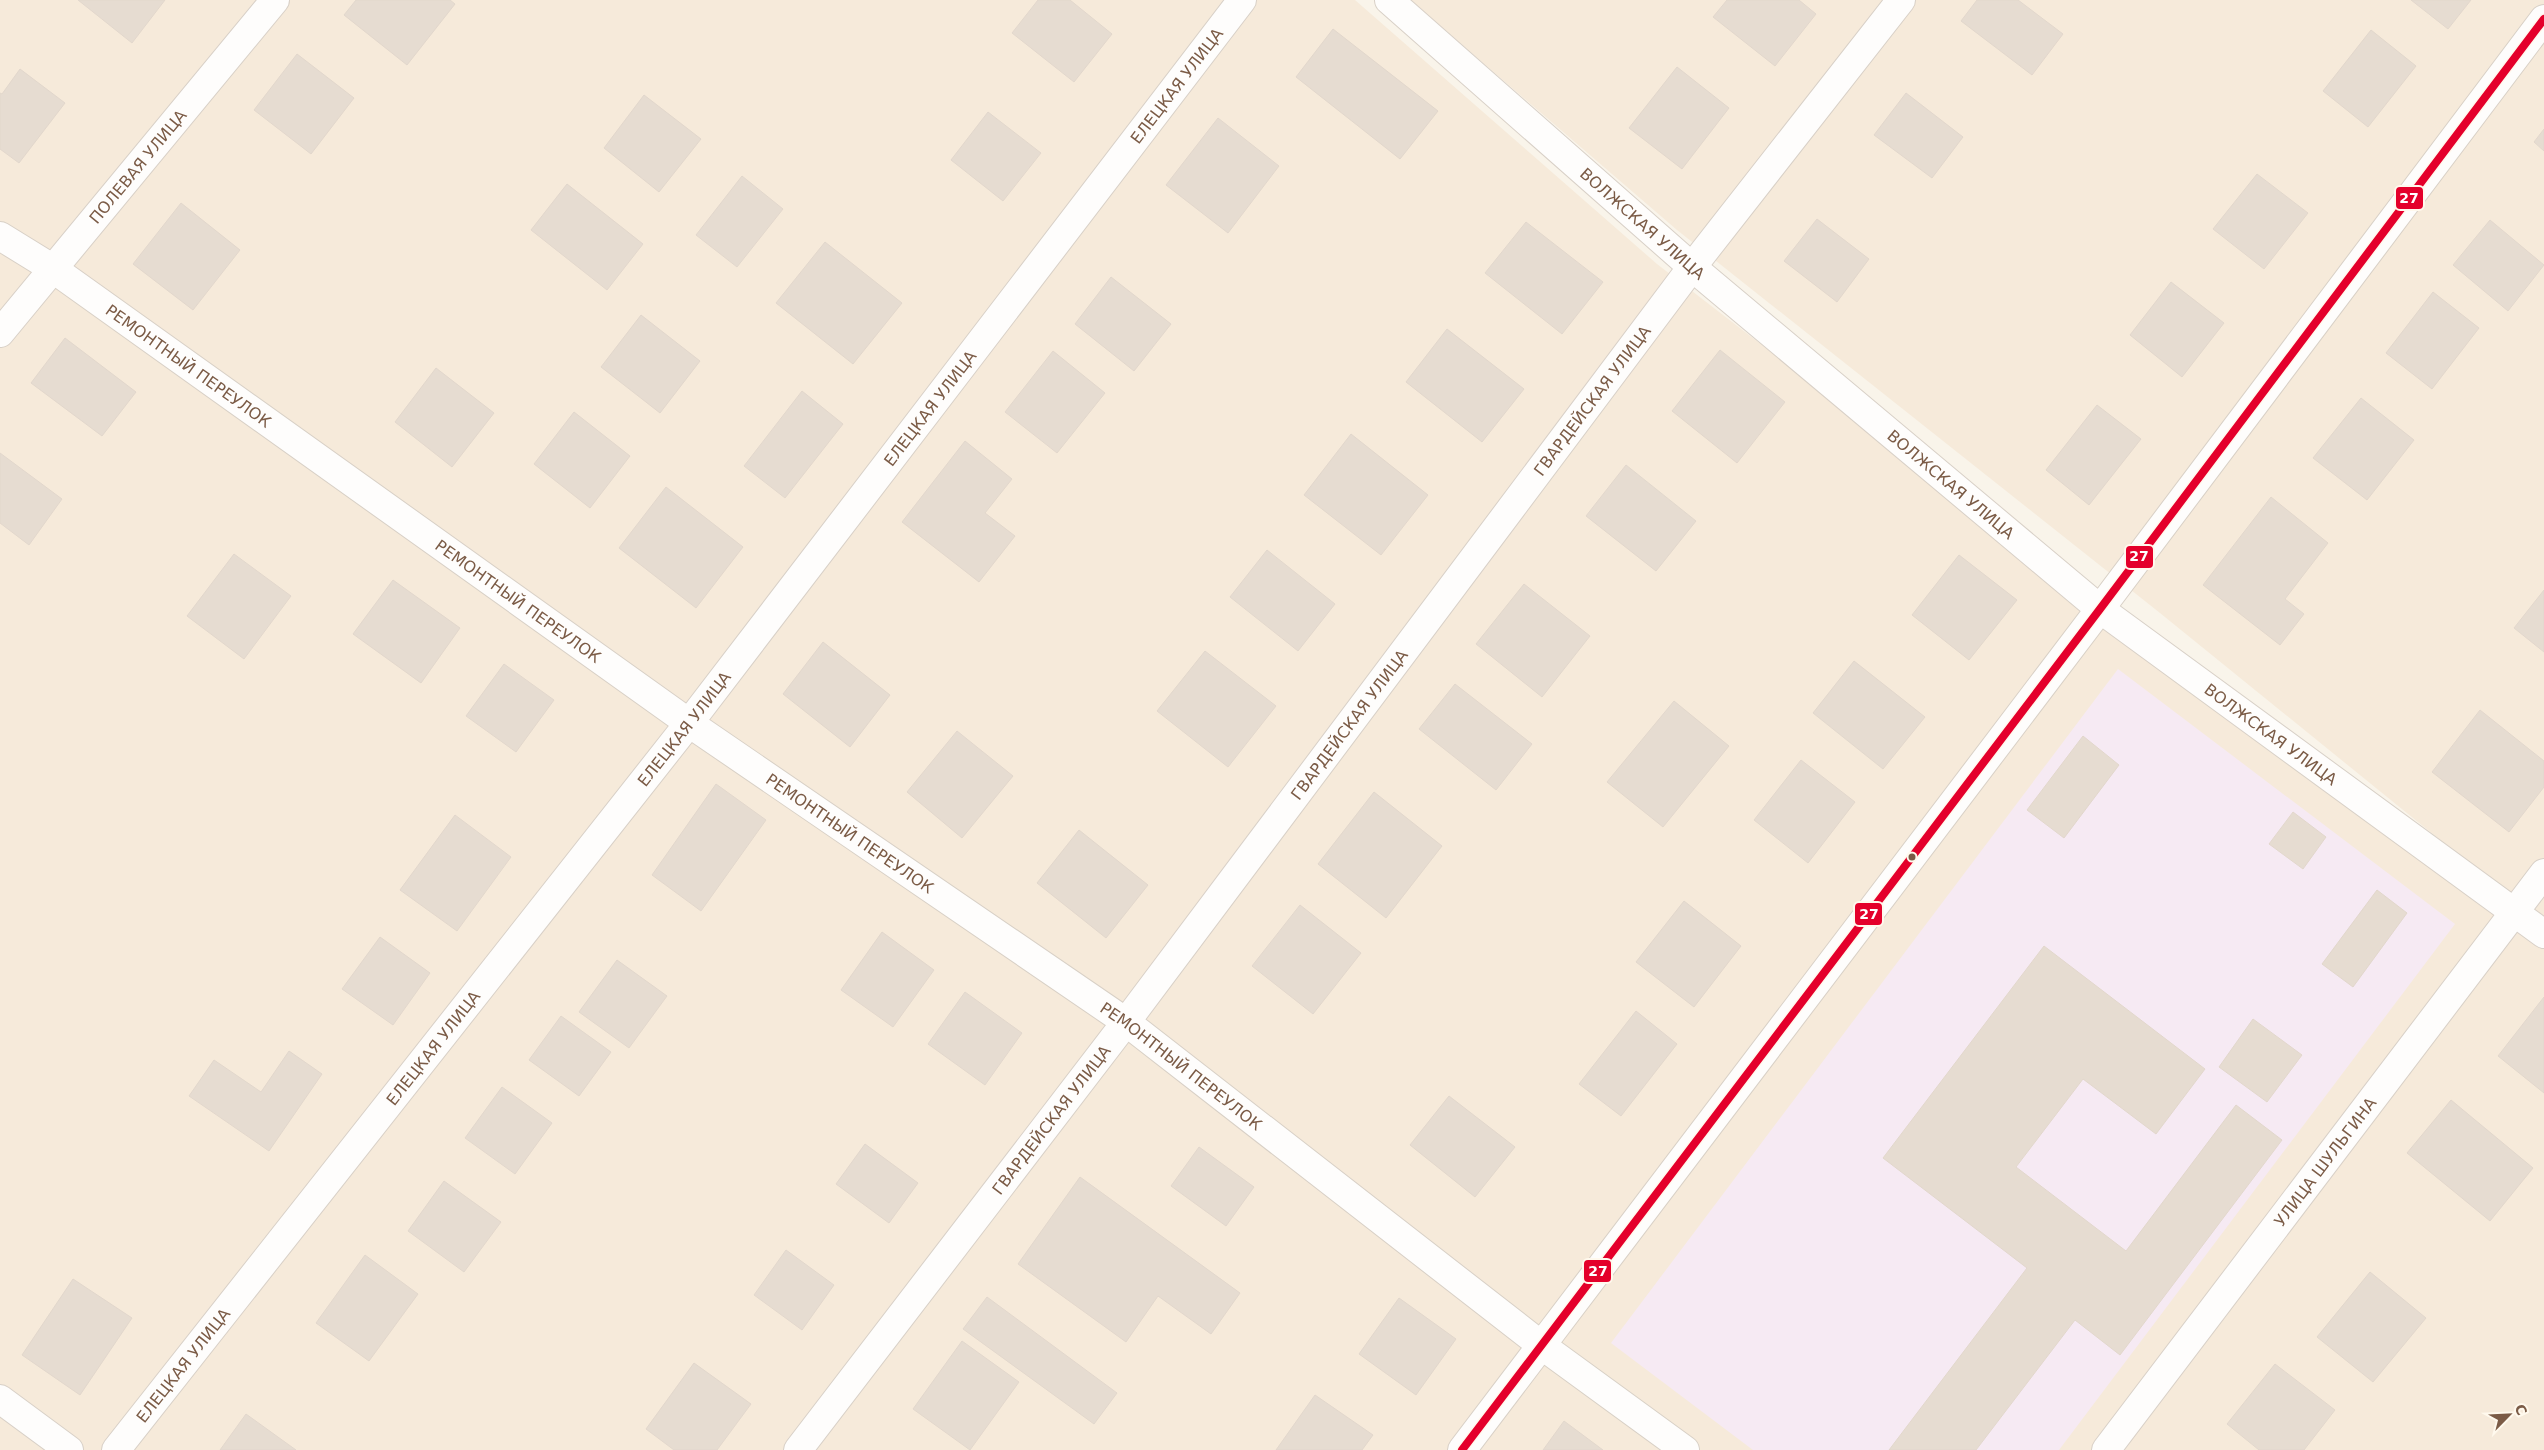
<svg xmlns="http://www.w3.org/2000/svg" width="2544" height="1450" viewBox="0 0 2544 1450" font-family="'DejaVu Sans',sans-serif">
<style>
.residential{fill:#f6eada}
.education{fill:#f6eaf3}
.building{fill:#e6dcd1;stroke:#e2d7cc}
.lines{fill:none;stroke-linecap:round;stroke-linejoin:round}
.street-casing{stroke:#d8d0c7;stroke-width:30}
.secondary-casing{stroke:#d8d0c6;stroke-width:30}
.street{stroke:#fefdfc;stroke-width:28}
.secondary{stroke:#fefdfc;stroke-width:28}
.bus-1-casing{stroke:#fff9ed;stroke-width:11}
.bus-1{stroke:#e4002b;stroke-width:8}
.bus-dot{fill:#7b5b46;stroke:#fff9ed;stroke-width:2}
.labels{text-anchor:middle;stroke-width:4;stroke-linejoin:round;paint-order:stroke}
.street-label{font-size:16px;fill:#7b5b46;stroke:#fff9ed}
.line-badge{stroke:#fff9ed;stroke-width:2}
.badge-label{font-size:14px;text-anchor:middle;font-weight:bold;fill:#fff}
</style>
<rect width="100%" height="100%" fill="#f9f4ea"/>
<!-- residential -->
<g class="residential">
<polygon points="0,0 1355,0 1657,264 2544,949 2544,1450 0,1450"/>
<polygon points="1410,0 2544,0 2544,918 2492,882 2160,613 1677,230"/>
</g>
<!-- education -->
<polygon class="education" points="2118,669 2455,924 2059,1450 1753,1450 1611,1343"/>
<!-- building -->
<g class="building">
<polygon points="78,0 165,0 132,43"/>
<polygon points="356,0 450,0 455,4 407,65 344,15"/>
<polygon points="1038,0 1070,0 1112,34 1074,82 1012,33"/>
<polygon points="1727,0 1799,0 1816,14 1775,66 1713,17"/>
<polygon points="1977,0 2018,0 2063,34 2032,75 1961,21"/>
<polygon points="2411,0 2471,0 2448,29"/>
<polygon points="1333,29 1438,111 1400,159 1296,77"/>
<polygon points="2371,30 2416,66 2368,127 2323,91"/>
<polygon points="297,54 354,98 311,154 254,110"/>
<polygon points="1677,67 1729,108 1682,169 1629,128"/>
<polygon points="20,69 65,103 19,163 0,149 0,93 2,94"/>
<polygon points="1906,93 1963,137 1932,178 1874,135"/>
<polygon points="644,95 701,139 659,192 604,148"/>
<polygon points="988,112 1041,153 1003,201 951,160"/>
<polygon points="1218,118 1279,166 1228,233 1166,185"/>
<polygon points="2544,129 2544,151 2534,142"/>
<polygon points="2257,174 2308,213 2264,269 2213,229"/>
<polygon points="742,176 783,209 737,267 696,235"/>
<polygon points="567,184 643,244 607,290 531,230"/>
<polygon points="181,203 240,250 193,310 133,264"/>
<polygon points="1817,219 1869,259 1837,302 1784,261"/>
<polygon points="2490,220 2544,265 2508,311 2453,265"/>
<polygon points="1526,222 1603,282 1562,334 1485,273"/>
<polygon points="825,242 902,303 853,364 776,303"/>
<polygon points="1111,277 1171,324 1134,371 1075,324"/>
<polygon points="2171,282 2224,323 2182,377 2130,335"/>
<polygon points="2433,292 2479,328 2432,389 2386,353"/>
<polygon points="641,315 700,361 660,413 601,367"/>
<polygon points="1447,329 1524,389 1482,442 1406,382"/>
<polygon points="65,338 136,392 102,436 31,383"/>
<polygon points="1720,350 1785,402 1737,463 1672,411"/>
<polygon points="1053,351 1105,393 1057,453 1005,412"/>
<polygon points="436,368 494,413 452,467 395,422"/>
<polygon points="802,391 843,424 785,498 744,466"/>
<polygon points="2361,398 2414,440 2367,500 2313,458"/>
<polygon points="2097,405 2141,439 2089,505 2046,470"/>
<polygon points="574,412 630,456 590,508 534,464"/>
<polygon points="1351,434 1428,495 1381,555 1304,495"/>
<polygon points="965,441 1012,479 985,513 1015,536 979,582 902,522"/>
<polygon points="0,453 62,499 29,545 0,523"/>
<polygon points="1626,465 1696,521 1656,571 1586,516"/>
<polygon points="666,487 743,547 696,608 619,548"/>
<polygon points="2271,497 2328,543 2285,599 2304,614 2280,645 2203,585"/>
<polygon points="1267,550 1335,604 1298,651 1230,597"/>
<polygon points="234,554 291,596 244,659 187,616"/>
<polygon points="1959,555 2017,600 1969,660 1912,615"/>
<polygon points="393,580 460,628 421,683 353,634"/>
<polygon points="1524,584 1590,636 1542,697 1476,644"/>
<polygon points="2544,590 2544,652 2514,628"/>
<polygon points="823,642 890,695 850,747 783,694"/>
<polygon points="1205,651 1276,706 1228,767 1157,711"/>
<polygon points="1854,661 1925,717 1883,769 1813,713"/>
<polygon points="504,664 554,700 516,752 466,716"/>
<polygon points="1455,684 1532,744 1496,790 1419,729"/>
<polygon points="1674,701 1729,746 1663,827 1607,782"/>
<polygon points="2480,710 2544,761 2544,787 2509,832 2432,772"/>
<polygon points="957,731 1013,776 962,838 907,792"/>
<polygon points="2083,736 2119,765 2064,838 2027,810"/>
<polygon points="1801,760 1855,802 1808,863 1754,820"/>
<polygon points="716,784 766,820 701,911 652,875"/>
<polygon points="1374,792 1442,846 1386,918 1318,864"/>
<polygon points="2293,812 2326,837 2303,869 2269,844"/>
<polygon points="455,815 511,857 457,931 400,890"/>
<polygon points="1079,830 1148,885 1106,938 1037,883"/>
<polygon points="2377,890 2407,913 2353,987 2322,964"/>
<polygon points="1684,901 1741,946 1694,1007 1636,962"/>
<polygon points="1300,905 1361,953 1313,1014 1252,966"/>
<polygon points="882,932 934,970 893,1027 841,990"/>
<polygon points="380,937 430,973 393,1025 342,989"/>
<polygon points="2044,946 2205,1069 2156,1134 2083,1079 2016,1167 2126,1251 2236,1105 2282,1140 2120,1355 2075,1320 1976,1450 1889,1450 2027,1268 1883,1158"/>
<polygon points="617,960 667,996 629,1048 579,1012"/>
<polygon points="965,992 1022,1033 985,1085 928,1044"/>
<polygon points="2544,997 2544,1093 2498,1056"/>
<polygon points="1636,1011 1677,1044 1621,1116 1579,1084"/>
<polygon points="561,1016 611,1052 579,1096 529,1060"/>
<polygon points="2253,1019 2302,1055 2267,1102 2219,1067"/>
<polygon points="289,1051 322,1074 269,1151 189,1096 214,1060 261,1092"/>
<polygon points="502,1087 552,1123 515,1174 465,1138"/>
<polygon points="1449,1096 1515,1147 1475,1197 1410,1145"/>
<polygon points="2451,1100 2533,1168 2490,1221 2407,1153"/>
<polygon points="865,1144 918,1183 889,1223 836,1184"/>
<polygon points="1199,1147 1254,1187 1226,1226 1171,1186"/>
<polygon points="1080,1177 1240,1293 1211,1334 1158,1296 1126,1342 1018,1264"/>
<polygon points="444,1181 501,1222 464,1272 408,1231"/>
<polygon points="786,1250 834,1285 802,1330 754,1295"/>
<polygon points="365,1255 418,1294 369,1361 316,1323"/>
<polygon points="2370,1272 2426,1318 2373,1382 2317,1337"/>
<polygon points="73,1279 132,1318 80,1395 22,1355"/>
<polygon points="987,1297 1117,1393 1094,1424 963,1329"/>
<polygon points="1399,1298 1456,1339 1416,1395 1359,1354"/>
<polygon points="962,1341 1019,1382 970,1450 913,1409"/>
<polygon points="694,1363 751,1404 717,1450 674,1450 646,1429"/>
<polygon points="2275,1364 2335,1410 2304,1450 2259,1450 2227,1424"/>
<polygon points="1315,1395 1373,1435 1362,1450 1276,1450"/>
<polygon points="246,1414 296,1450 220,1450"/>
<polygon points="1564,1421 1603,1450 1543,1450"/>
</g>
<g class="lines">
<!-- street casing -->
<g class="street-casing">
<g id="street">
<path id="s1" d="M1389,0L1692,267L2100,609L2544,934"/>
<path id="s2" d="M0,333L275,0"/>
<polyline points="0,1399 69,1450"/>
<path id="s3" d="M116,1450L689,723L1242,0"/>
<path id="s4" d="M798,1450L1126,1022L1692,267L1901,0"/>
<path id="s5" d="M2106,1450L2544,873"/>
</g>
</g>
<!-- secondary casing -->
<g class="secondary-casing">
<g id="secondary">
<path id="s6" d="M0,236L52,268L689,723L1126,1022L1541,1345L1685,1450"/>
<polyline points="1462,1450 2100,609 2544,19"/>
</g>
</g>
<!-- street -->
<use href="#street" class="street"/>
<!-- secondary -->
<use href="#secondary" class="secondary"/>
<!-- bus-1 casing -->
<g class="bus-1-casing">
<polyline id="bus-1" points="1462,1450 2100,609 2544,19"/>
</g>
<!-- bus-1 -->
<use href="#bus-1" class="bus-1"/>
</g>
<!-- markers -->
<circle class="bus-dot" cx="1912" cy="857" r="4.5"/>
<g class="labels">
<!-- street labels -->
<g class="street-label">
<text dy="6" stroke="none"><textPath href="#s3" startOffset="1728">ЕЛЕЦКАЯ УЛИЦА</textPath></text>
<text dy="6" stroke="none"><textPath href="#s2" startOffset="216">ПОЛЕВАЯ УЛИЦА</textPath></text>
<text dy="6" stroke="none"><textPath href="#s1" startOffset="338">ВОЛЖСКАЯ УЛИЦА</textPath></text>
<text dy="6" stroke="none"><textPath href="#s6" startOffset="229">РЕМОНТНЫЙ ПЕРЕУЛОК</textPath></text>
<text dy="6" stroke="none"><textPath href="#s4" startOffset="1316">ГВАРДЕЙСКАЯ УЛИЦА</textPath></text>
<text dy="6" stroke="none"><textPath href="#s3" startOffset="1322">ЕЛЕЦКАЯ УЛИЦА</textPath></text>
<text dy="6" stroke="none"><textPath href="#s1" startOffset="742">ВОЛЖСКАЯ УЛИЦА</textPath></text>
<text dy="6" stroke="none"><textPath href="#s6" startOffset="634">РЕМОНТНЫЙ ПЕРЕУЛОК</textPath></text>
<text dy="6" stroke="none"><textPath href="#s4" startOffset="911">ГВАРДЕЙСКАЯ УЛИЦА</textPath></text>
<text dy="6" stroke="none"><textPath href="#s3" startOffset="918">ЕЛЕЦКАЯ УЛИЦА</textPath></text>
<text dy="6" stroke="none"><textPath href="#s1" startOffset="1148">ВОЛЖСКАЯ УЛИЦА</textPath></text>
<text dy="6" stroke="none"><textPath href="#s6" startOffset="1039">РЕМОНТНЫЙ ПЕРЕУЛОК</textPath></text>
<text dy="6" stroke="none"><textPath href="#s3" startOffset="512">ЕЛЕЦКАЯ УЛИЦА</textPath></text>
<text dy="6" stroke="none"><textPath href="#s6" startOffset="1444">РЕМОНТНЫЙ ПЕРЕУЛОК</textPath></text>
<text dy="6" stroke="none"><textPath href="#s4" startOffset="416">ГВАРДЕЙСКАЯ УЛИЦА</textPath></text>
<text dy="6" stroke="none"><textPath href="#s5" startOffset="362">УЛИЦА ШУЛЬГИНА</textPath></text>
<text dy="6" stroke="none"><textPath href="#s3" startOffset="108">ЕЛЕЦКАЯ УЛИЦА</textPath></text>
</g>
</g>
<g class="line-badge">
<rect x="2395" y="186" width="29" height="24" rx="5" fill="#e4002b"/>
<rect x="2125" y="545" width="29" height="24" rx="5" fill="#e4002b"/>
<rect x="1854" y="902" width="29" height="24" rx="5" fill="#e4002b"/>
<rect x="1583" y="1259" width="29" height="24" rx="5" fill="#e4002b"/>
</g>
<g class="badge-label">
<text x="2409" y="203">27</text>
<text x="2139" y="561">27</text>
<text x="1869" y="919">27</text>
<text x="1598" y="1276">27</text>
</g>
<!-- north arrow -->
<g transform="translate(2509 1415) rotate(66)" stroke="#fff9ed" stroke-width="4" paint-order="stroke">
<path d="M0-4L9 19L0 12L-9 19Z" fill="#7b5b46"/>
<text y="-8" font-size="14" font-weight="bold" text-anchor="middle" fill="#7b5b46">С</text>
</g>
</svg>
